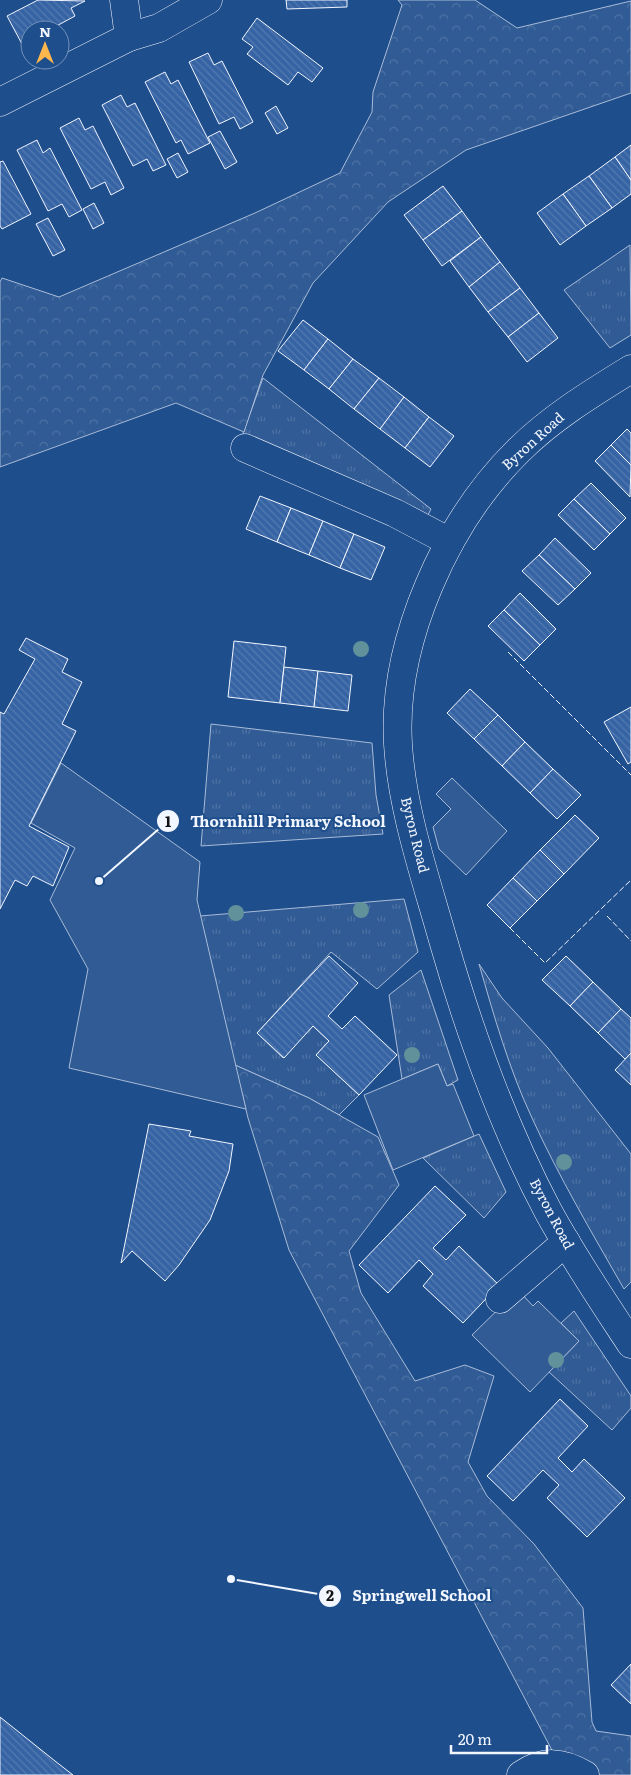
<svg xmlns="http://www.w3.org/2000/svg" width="631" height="1775" viewBox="0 0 631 1775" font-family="Literata,serif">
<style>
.grass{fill:url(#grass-tufts);stroke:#a8bbd7}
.forest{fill:url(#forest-crowns);stroke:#a8bbd7}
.built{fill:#305b95;stroke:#a8bbd7}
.building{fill:url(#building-back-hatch);stroke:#f2f6ff}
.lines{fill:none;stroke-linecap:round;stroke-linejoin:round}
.minor-casing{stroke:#f2f6ff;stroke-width:29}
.minor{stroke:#1f4e8c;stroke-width:28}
.fence{stroke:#f2f6ff;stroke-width:1;stroke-dasharray:6 2.5;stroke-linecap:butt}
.tree{fill:#61919a}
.labels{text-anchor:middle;stroke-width:4;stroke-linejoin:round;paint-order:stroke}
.street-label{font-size:14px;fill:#f2f6ff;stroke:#1f4e8c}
.leader{fill:none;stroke:#f2f6ff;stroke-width:2}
.callout-dot{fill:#f2f6ff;stroke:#1f4e8c;stroke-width:2}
.mark-label{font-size:15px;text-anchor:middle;font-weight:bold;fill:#111}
.callout-label{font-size:15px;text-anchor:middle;font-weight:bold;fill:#f2f6ff;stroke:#1f4e8c;stroke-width:4;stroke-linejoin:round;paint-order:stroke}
</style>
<defs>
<pattern id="grass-tufts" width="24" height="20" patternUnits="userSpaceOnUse" patternTransform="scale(1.25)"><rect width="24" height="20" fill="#305b95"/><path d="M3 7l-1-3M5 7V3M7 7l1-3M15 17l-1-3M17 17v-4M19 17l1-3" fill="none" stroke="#4e73a5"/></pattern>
<pattern id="forest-crowns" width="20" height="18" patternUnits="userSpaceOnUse" patternTransform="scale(1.25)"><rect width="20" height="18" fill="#305b95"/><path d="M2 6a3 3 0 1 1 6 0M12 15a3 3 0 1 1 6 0" fill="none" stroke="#4e73a5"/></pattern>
<pattern id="building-back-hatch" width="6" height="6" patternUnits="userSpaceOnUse" patternTransform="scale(1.25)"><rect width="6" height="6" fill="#3563a3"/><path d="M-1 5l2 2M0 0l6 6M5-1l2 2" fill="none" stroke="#537ab1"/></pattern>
</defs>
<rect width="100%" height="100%" fill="#1f4e8c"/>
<!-- grass -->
<g class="grass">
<polygon points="630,245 631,335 610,348 564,290"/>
<polygon points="263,378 431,509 428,515 242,436"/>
<polygon points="211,724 372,743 376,795 383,834 201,846"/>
<polygon points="404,899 418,952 377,989 331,952 257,1033 283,1058 313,1026 329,1041 316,1055 359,1095 339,1115 309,1098 235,1065 200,916"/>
<path d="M479,964L502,998L548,1048L631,1154V1282L624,1289C592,1233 559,1177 532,1118C509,1069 494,1016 479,964Z"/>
<polygon points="421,970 458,1080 447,1086 438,1064 402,1079 389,995"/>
<polygon points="479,1134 506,1192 484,1218 423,1158"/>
<polygon points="574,1311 631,1396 631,1408 612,1430 549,1372 579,1341 561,1323"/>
</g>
<!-- forest -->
<g class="forest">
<polygon points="398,0 475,0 517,28 631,1 631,93 466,150 388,202 313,283 263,375 244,432 176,403 0,467 0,282 2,278 59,297 255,213 340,173 372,112 373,92 402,5"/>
<polygon points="235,1065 309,1098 378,1137 399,1185 349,1251 361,1293 415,1381 465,1365 494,1376 468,1462 487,1496 534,1544 583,1608 592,1722 596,1731 631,1736 631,1775 565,1775 289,1250 248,1118"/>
</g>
<!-- built -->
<g class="built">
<polygon points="61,763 200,862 197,900 246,1109 69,1068 88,969 50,900 75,848 31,823"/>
<polygon points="452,778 507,831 466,875 439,849 433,827 451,809 436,794"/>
<polygon points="438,1064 447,1086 453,1084 474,1136 393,1170 364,1095"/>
<polygon points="518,1290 533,1306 538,1301 579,1341 530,1392 472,1335"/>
</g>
<!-- building -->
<g class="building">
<polygon points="38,0 85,1 71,8 75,16 49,30 30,30 30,40 22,44 7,16"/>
<polygon points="286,0 347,0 347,7 287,9"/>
<polygon points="257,18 323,68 312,82 298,72 288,85 247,54 253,47 242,39"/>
<polygon points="208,53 214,65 222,61 253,122 240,129 234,117 219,124 189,62"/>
<polygon points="165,72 171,84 178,80 210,143 188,154 181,140 176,143 145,82"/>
<polygon points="121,95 127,107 135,103 166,165 153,171 147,159 133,166 102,105"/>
<polygon points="276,106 288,128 277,134 265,113"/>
<polygon points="79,118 85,130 93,126 124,188 111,195 105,182 91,189 60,128"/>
<polygon points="220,131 237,162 225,169 208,137"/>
<polygon points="37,140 43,153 50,148 82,210 69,217 62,204 48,211 17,150"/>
<polygon points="631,145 631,180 615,157"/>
<polygon points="178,153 188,172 177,178 167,159"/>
<polygon points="615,157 631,180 631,194 612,208 589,176"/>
<polygon points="3,161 31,214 2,229 0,226 0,162"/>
<polygon points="589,176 612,208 586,226 563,194"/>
<polygon points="443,186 462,211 423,240 404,215"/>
<polygon points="563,194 586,226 560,245 537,213"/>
<polygon points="94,203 104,223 93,229 83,209"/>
<polygon points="462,211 481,237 442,266 423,240"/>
<polygon points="48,218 65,250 53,256 36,224"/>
<polygon points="481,237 500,262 469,287 450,261"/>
<polygon points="500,262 520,288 488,312 469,287"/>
<polygon points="520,288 539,313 508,337 488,312"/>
<polygon points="539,313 558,338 527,362 508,337"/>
<polygon points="303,320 328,339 304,370 278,351"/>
<polygon points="328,339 353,359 329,389 304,370"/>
<polygon points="353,359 379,378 354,409 329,389"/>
<polygon points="379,378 404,397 380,429 354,409"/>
<polygon points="404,397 429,417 405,448 380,429"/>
<polygon points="429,417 454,436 430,467 405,448"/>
<polygon points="627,429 631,433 631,465 611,445"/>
<polygon points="611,445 631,465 630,497 595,461"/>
<polygon points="591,483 626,518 610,534 574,499"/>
<polygon points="260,496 291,508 277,542 246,529"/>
<polygon points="574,499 610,534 594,550 558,515"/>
<polygon points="291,508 323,521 309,555 277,542"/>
<polygon points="323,521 354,534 340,568 309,555"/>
<polygon points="354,534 385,547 371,580 340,568"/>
<polygon points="555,538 591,573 575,589 539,555"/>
<polygon points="539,555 575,589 558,605 522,571"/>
<polygon points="520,593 556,629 540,645 504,610"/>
<polygon points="504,610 540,645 524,661 488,626"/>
<polygon points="26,638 68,659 62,672 82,682 62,724 76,731 29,826 69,847 53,886 33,876 27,886 15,880 0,909 0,712 4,714 35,659 19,650"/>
<polygon points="234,641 286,647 280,703 228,697"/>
<polygon points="284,667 318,671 314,707 280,703"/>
<polygon points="318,671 352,675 348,711 314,707"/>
<polygon points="470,689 498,715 474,739 447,713"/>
<polygon points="631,707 631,762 628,764 604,722"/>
<polygon points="498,715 525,742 502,766 474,739"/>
<polygon points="525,742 553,769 530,793 502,766"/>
<polygon points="553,769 581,795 557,819 530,793"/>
<polygon points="575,815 599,838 564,874 540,850"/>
<polygon points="540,850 564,874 537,901 513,878"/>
<polygon points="513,878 537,901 510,928 487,905"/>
<polygon points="329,956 358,983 328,1016 342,1029 355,1016 397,1055 359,1095 316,1055 329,1041 313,1026 284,1058 257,1033"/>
<polygon points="566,956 593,982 570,1006 542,980"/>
<polygon points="593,982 621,1009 598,1033 570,1006"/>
<polygon points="621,1009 631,1018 631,1053 625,1059 598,1033"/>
<polygon points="631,1053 631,1085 615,1070"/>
<polygon points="149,1124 191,1131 189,1136 233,1144 229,1171 210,1220 179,1265 165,1281 132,1251 121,1263"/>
<polygon points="435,1186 466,1215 433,1248 446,1260 459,1246 499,1285 463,1323 423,1286 433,1274 419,1260 388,1293 359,1265"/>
<polygon points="560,1399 588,1426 558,1458 572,1472 584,1459 625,1498 587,1537 547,1498 559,1485 543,1470 513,1501 487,1476"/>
<polygon points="631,1664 631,1704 611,1685"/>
<polygon points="0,1717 55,1761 73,1775 0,1775"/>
</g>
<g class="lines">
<!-- minor casing -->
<g class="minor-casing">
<g id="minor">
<polyline points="129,37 159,28 208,0"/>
<polyline points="0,102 129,37 124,0"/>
<path d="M631,369C592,393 551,418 518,451C446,522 392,642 398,744C402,810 425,876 443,940C470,1034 502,1124 548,1211C573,1257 602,1300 631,1344"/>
<polyline points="245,448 395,513 450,542"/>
<polyline points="500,1299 566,1242"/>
<path d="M521,1775C543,1760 562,1761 585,1775"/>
</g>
</g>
<!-- minor -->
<use href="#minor" class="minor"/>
<!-- fence -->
<g class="fence">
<polyline points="508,652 631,775"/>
<polyline points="607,916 631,941"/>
<polyline points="510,928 545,963 631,880"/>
</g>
</g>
<!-- trees -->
<g class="tree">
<circle cx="361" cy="649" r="8"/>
<circle cx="361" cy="910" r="8"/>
<circle cx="236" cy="913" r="8"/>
<circle cx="412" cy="1055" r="8"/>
<circle cx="564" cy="1162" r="8"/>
<circle cx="556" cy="1360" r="8"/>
</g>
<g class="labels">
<!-- street labels -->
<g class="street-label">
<text transform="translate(533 441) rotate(-42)" y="5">Byron Road</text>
<text transform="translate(415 835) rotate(76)" y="5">Byron Road</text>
<text transform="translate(552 1214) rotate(62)" y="5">Byron Road</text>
</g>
</g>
<!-- callouts -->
<path class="leader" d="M99 881L168 821M231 1579L330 1596"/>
<g class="callout-dot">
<circle cx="99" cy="881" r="5"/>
<circle cx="231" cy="1579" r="5"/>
<circle cx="168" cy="821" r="12"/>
<circle cx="330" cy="1596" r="12"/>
</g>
<g class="mark-label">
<text x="168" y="827">1</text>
<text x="330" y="1601">2</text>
</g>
<g class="callout-label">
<text x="288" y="827">Thornhill Primary School</text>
<text x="422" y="1601">Springwell School</text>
</g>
<!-- north arrow -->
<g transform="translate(45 45)"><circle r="24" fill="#1f4e8c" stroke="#7391ba"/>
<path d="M0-4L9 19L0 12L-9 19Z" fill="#ffb74d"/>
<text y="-8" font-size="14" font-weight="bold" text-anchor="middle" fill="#f2f6ff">N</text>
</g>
<!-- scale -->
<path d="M451 1745v8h96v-8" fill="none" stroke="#f2f6ff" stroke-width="2.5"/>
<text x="458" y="1745" font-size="15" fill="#f2f6ff" stroke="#1f4e8c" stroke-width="4" paint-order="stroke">20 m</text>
</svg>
